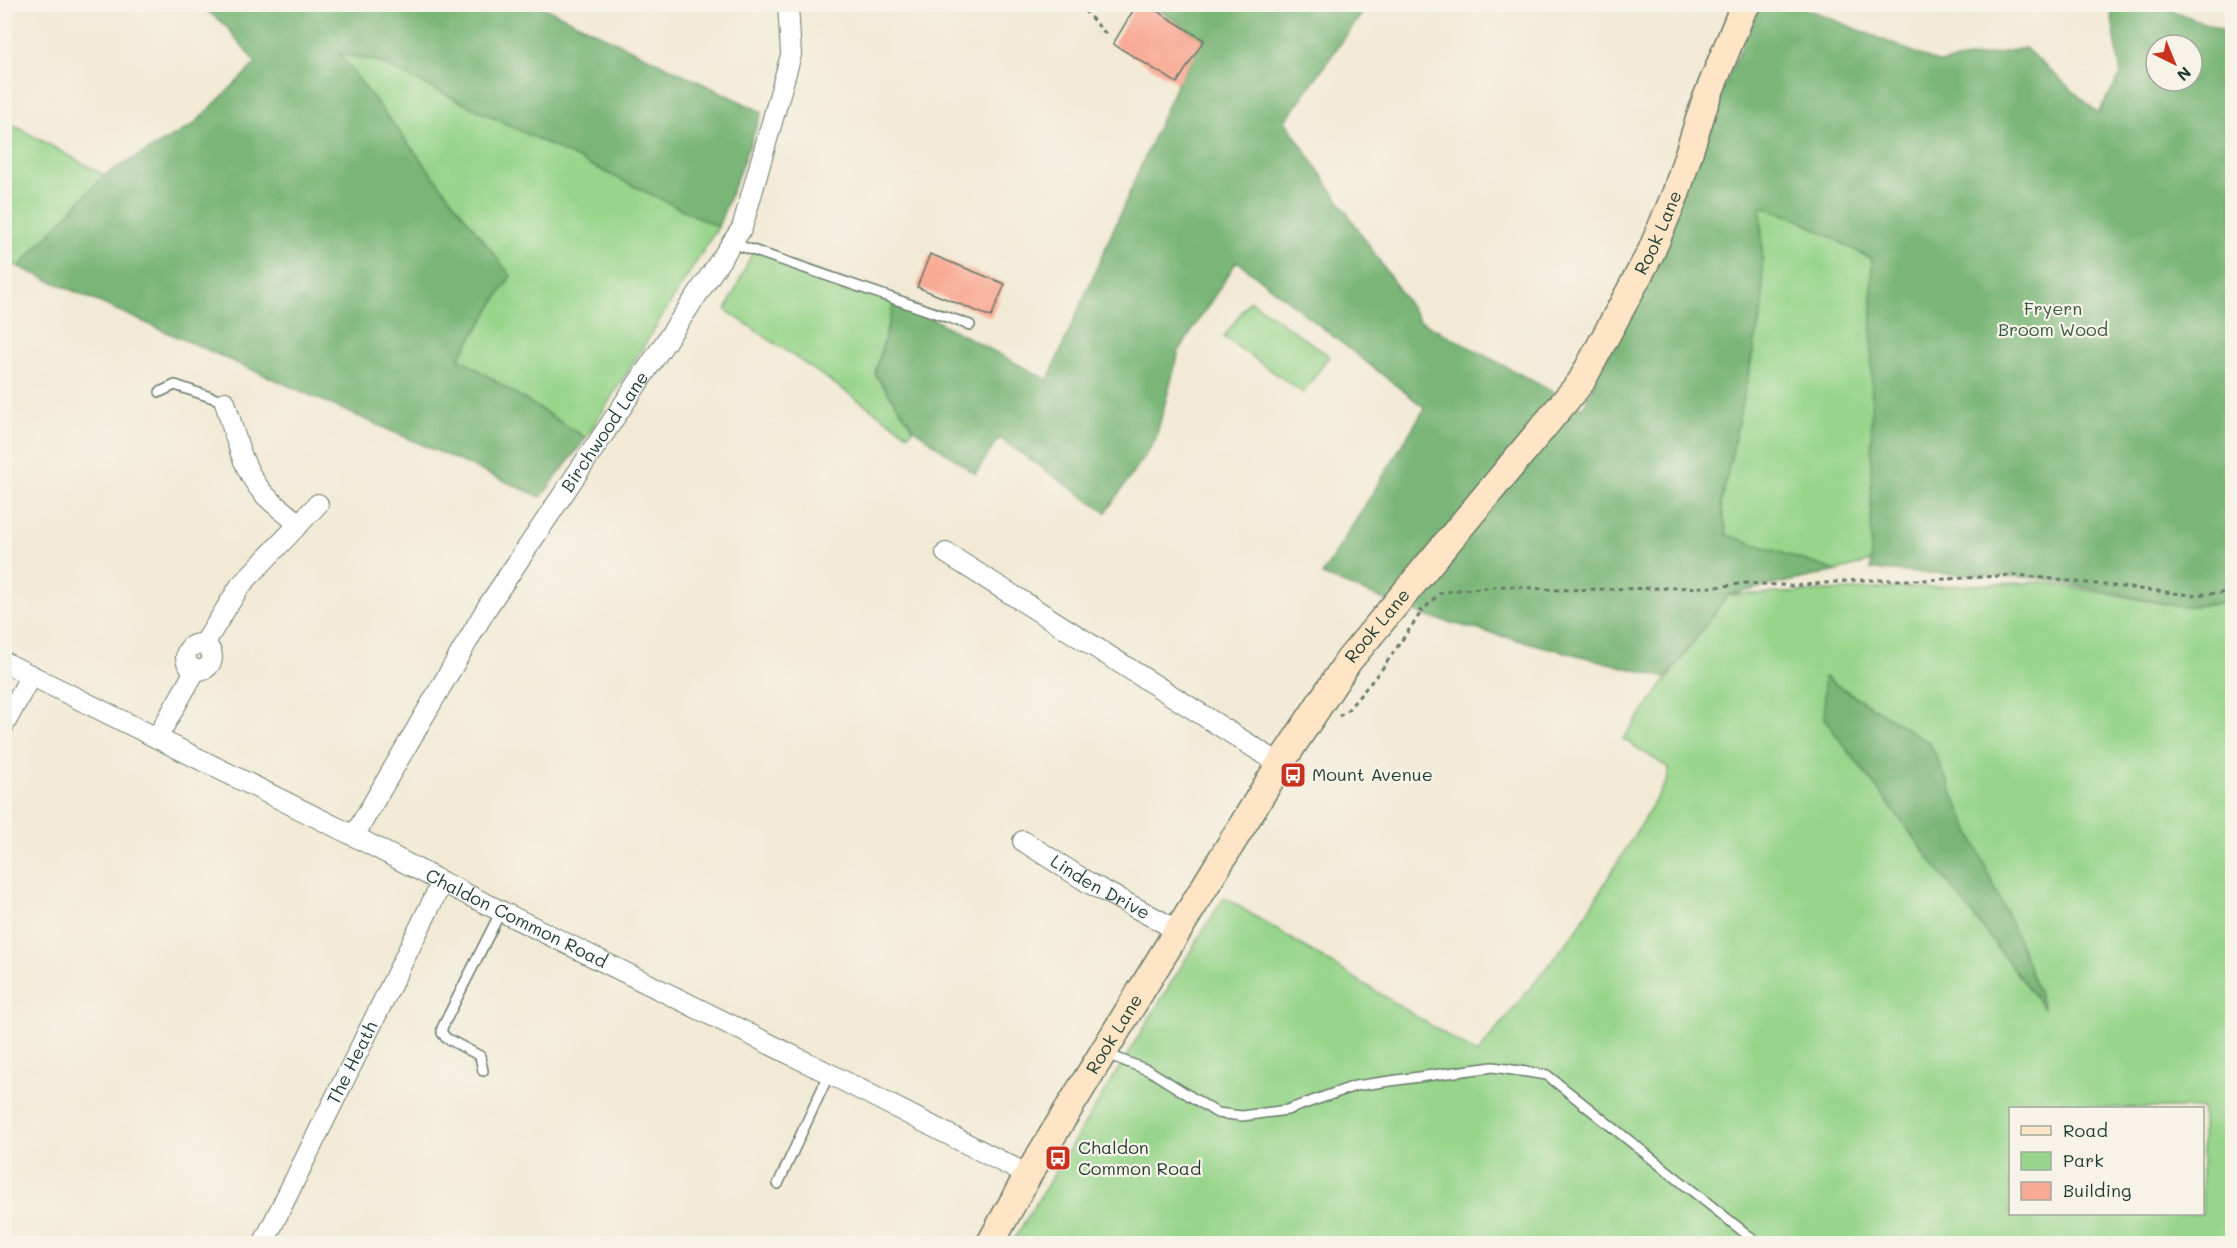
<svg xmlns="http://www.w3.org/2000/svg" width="2237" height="1248" viewBox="0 0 2237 1248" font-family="Mali,sans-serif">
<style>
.green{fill:#97d58b;stroke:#5b8960;stroke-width:1.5;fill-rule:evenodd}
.forest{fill:#79b677;stroke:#4c7a56;stroke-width:1.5;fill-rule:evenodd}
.building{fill:#f8aa94}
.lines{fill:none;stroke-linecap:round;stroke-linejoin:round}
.service-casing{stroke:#697a6c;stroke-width:12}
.minor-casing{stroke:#697a6c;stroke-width:22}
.secondary-casing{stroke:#697a6c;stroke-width:30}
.path{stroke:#697a6c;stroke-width:3;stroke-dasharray:4.5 4.5;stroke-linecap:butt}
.service{stroke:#fff;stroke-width:9}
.minor{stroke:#fff;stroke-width:20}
.secondary{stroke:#fde5c5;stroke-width:27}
.labels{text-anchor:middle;stroke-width:4.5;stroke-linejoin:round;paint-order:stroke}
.street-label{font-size:18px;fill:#1f3d34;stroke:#f7f3e8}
.park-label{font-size:18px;fill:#375b45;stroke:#f7f3e8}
.poi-label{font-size:18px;fill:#1f3d34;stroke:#f7f3e8;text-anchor:start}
</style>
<rect width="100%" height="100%" fill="#f7f3e8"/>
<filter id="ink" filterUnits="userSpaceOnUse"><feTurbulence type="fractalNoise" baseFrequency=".0167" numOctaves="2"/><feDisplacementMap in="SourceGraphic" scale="12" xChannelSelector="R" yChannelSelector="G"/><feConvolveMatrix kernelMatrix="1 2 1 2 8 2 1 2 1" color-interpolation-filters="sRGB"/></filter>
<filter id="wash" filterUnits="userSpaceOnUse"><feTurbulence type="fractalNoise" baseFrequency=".008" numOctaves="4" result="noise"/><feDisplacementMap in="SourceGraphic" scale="24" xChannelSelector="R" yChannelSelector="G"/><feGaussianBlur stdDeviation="1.35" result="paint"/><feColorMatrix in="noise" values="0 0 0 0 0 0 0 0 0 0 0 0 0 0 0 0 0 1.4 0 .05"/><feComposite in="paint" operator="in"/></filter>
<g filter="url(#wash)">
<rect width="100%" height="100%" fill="#f2ead5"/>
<!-- green -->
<g class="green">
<polygon points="338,53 377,61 718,227 586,438 458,358"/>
<polygon points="4,120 104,175 19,267 5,260"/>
<polygon points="1761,205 1795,218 1872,259 1872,561 1837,571 1727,536 1721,504 1763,304"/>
<polygon points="754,249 895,299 875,374 914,429 908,434 726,310"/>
<polygon points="1250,300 1329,356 1303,393 1224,337"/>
<path d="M2043,582L2182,607L2232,603V1243L1011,1244L1224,897L1477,1054L1576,931L1667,781L1669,768L1623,739L1728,595ZM2010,1108H2202V1214H2010Z"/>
</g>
<!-- forest -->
<g class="forest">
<polygon points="200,5 539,5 762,112 718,227 377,61 339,54 511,276 459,358 586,438 541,497 19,267 104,175 192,126 256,63 227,27"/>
<path d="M1152,5H1368L1285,121L1420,321L1583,408L1760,5H1798L1940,63L2025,48L2098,113L2121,75L2110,5H2158L2222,30L2232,53V602L2182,607L2041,578L1871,570L1872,259L1795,218L1761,206L1763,304L1721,504L1727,535L1837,571L1728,595L1666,678L1425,616L1322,575L1425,408L1237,261L1179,351L1155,441L1106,512L999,438L975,474L914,429L875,374L895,299L1048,380L1177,83L1203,40ZM2156,45H2192V81H2156Z"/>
<polygon points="1824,677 1930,743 2018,939 2044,1009 1825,720"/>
</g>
<g id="blocks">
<!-- building -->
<g class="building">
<polygon points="1137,4 1146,4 1204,40 1177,83 1113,44"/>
<polygon points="930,254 1005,284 991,317 917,287"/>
</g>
</g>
</g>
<g filter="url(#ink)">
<use href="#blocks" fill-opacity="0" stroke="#697a6c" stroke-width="1.5"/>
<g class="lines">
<!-- service casing -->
<g class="service-casing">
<g id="service">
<polyline points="732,243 970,325"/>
<polyline points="160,392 175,385 225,402"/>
<polyline points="1104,1053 1150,1071 1217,1113 1242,1116 1287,1110 1355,1086 1433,1075 1493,1067 1547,1075 1759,1244"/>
<polyline points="483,1071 480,1056 446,1038 442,1033 442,1028 501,911"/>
<polyline points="778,1184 829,1074"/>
</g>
</g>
<!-- minor casing -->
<g class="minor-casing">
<g id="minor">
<path d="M225,402C234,432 242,469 263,493C274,505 287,514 299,524"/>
<polyline points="946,553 1280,764"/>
<circle cx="199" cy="657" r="13"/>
<polyline points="204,644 240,586 318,504"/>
<path id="s1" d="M4,662L354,836L442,882L824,1071L1028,1175"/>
<polyline points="4,725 31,675"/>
<polyline points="157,738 195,671"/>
<path id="s2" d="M354,836L488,606L742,228L791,55L788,4"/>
<path id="s3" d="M1023,841L1089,883L1179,931"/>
<path id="s4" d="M263,1244L442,882"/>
</g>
</g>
<!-- secondary casing -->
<g class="secondary-casing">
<g id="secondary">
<path id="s5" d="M990,1244L1028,1175L1280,764L1349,660L1581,382L1651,252L1676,193L1705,102L1742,11L1747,4"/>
</g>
</g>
<!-- path -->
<g class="path">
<polyline points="1078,4 1108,36"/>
<polyline points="1419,610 1422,611 1440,593 1458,590 1506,586 1557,590 1716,587 1747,583 1794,586 1857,580 1925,580 2018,575 2191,595 2232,592"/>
<polyline points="1339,716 1346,712 1382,669 1422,611"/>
</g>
<!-- service -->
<use href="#service" class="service"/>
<!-- minor -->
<use href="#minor" class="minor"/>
<!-- secondary -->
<use href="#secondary" class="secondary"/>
</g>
</g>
<!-- icons -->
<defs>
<g id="bus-square" transform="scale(1.35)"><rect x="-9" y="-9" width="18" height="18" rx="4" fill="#c8321e" stroke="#f7f3e8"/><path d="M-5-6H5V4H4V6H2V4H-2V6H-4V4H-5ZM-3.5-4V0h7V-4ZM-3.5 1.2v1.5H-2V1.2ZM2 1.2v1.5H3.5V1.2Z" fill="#fff"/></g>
</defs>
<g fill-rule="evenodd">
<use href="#bus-square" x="1293" y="775"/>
<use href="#bus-square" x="1058" y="1158"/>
</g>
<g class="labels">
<!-- street labels -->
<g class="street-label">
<text dy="6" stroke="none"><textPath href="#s5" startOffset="1216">Rook Lane</textPath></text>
<text dy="6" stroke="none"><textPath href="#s2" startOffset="476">Birchwood Lane</textPath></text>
<text dy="6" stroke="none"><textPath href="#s5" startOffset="730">Rook Lane</textPath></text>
<text dy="6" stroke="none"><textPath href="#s3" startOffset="90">Linden Drive</textPath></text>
<text dy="6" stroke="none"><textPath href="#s1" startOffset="573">Chaldon Common Road</textPath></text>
<text dy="6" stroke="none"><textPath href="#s5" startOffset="244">Rook Lane</textPath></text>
<text dy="6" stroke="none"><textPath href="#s4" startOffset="202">The Heath</textPath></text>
</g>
<!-- park labels -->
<g class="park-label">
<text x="2053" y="315">Fryern<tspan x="2053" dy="21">Broom Wood</tspan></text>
</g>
<!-- poi labels -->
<g class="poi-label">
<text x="1312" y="781">Mount Avenue</text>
<text x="1078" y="1154">Chaldon<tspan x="1078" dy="21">Common Road</tspan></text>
</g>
</g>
<!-- margin -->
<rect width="2237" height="1248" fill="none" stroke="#f7f3e8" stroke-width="24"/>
<!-- legend -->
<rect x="2009" y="1107" width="195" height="108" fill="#f7f3e8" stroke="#a1aaa0" stroke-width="1.5"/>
<rect x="2021" y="1126" width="30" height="9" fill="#fde5c5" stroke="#a1aaa0" stroke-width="1.5"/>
<text x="2063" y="1137" font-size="18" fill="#1f3d34">Road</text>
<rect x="2021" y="1152" width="30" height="18" fill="#97d58b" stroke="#a1aaa0" stroke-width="1.5"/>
<text x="2063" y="1167" font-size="18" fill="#1f3d34">Park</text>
<rect x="2021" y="1182" width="30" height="18" fill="#f8aa94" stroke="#a1aaa0" stroke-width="1.5"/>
<text x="2063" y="1197" font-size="18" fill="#1f3d34">Building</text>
<!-- north arrow -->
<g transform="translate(2174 63) rotate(137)"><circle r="28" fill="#f7f3e8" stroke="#a1aaa0" stroke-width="1.5"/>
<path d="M0-4.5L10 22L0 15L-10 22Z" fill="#c8321e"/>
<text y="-9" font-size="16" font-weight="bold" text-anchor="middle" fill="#1f3d34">N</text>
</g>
</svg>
